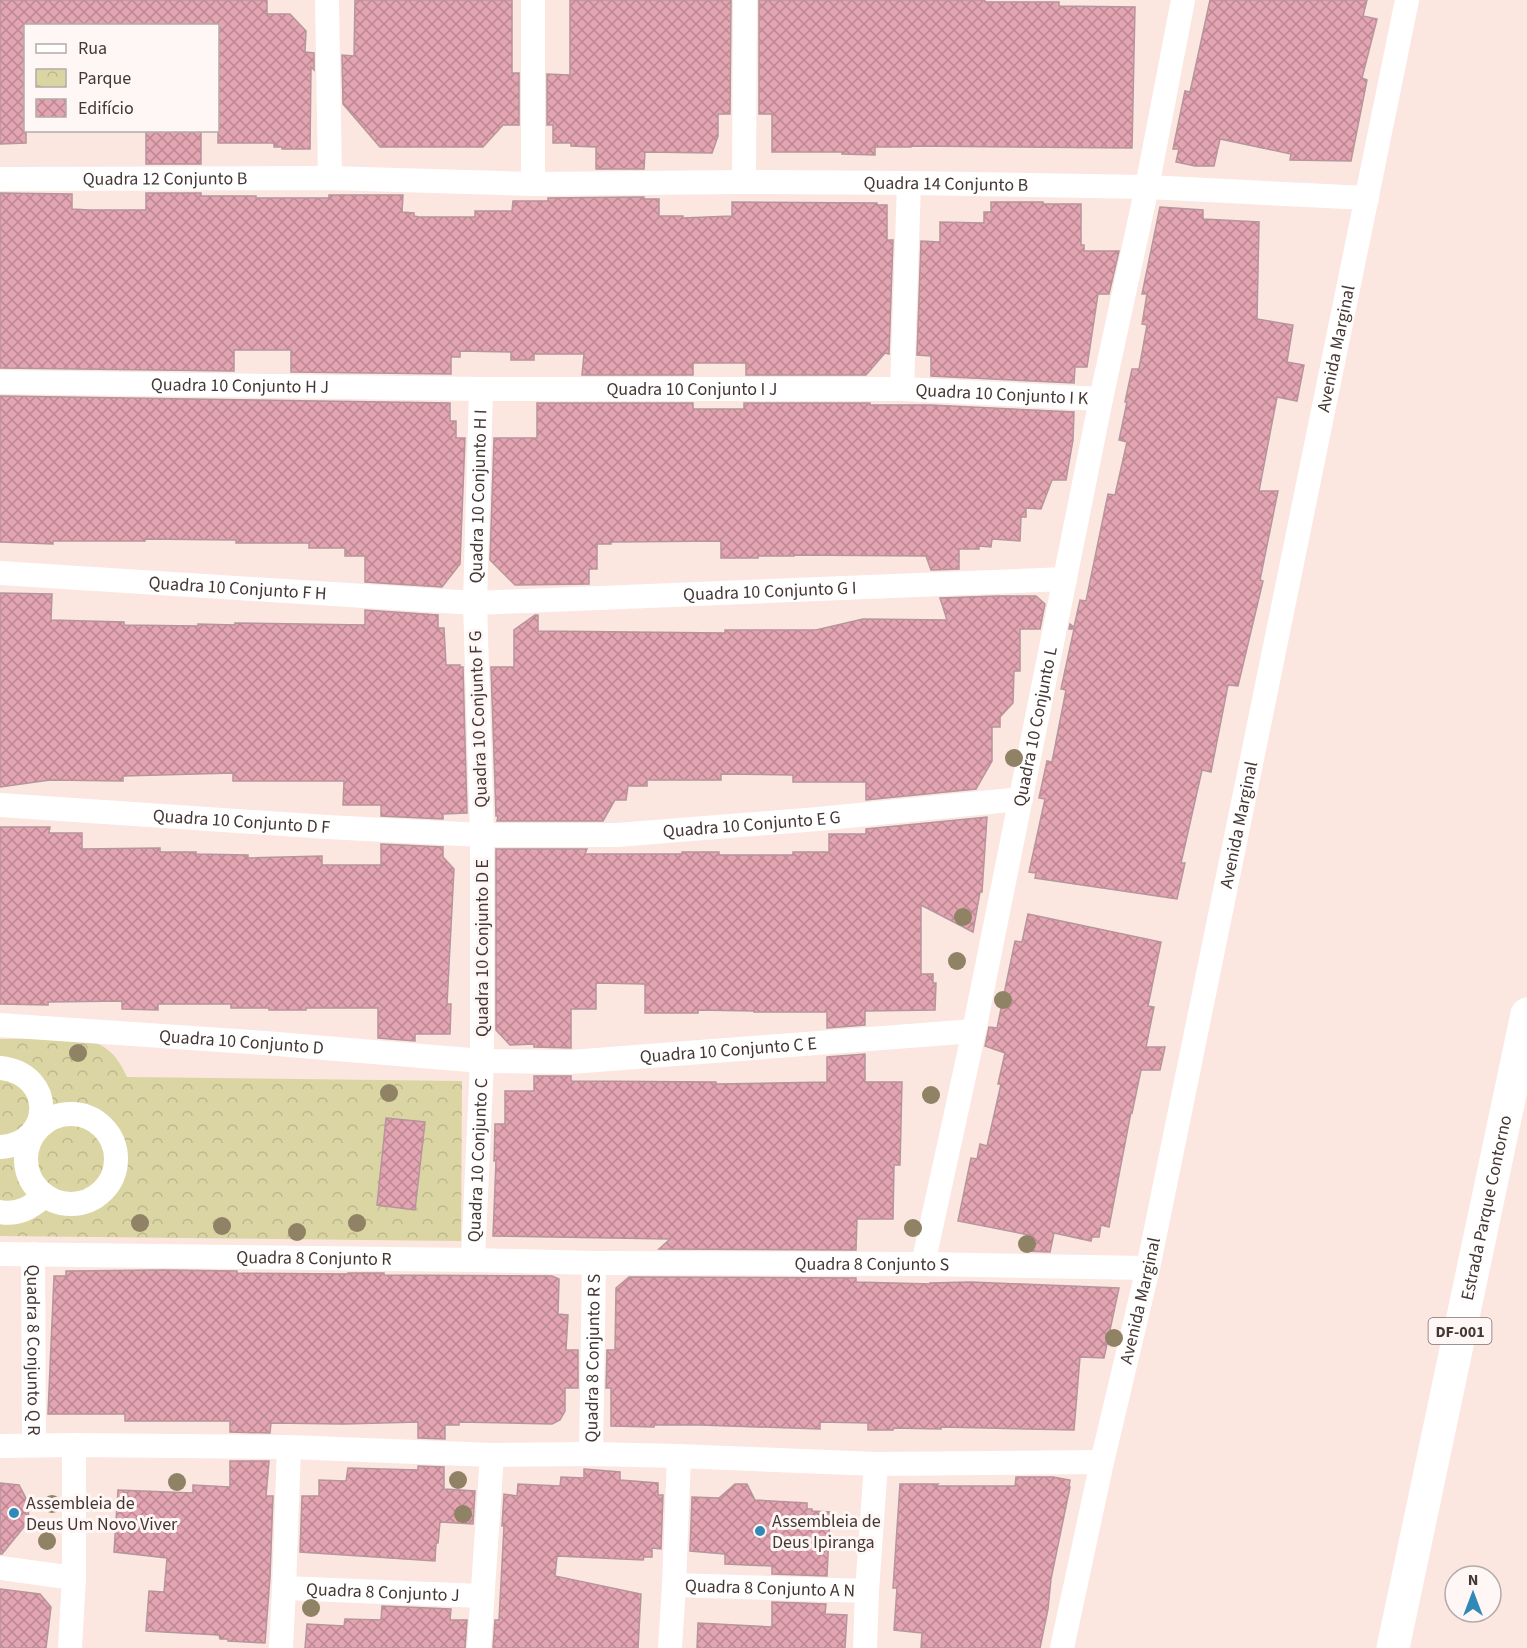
<svg xmlns="http://www.w3.org/2000/svg" width="1527" height="1648" viewBox="0 0 1527 1648" font-family="'Source Sans 3',sans-serif">
<style>
.park{fill:url(#park-crowns)}
.building{fill:url(#building-cross-hatch);stroke:#b6959c;stroke-width:1.5}
.lines{fill:none;stroke-linecap:round;stroke-linejoin:round}
.street{stroke:#fff;stroke-width:24}
.primary{stroke:#fff;stroke-width:33}
.tree{fill:#8f8265}
.poi-dot{fill:#3189b7;stroke:#fef7f5;stroke-width:2}
.labels{text-anchor:middle;stroke-width:6;stroke-linejoin:round;paint-order:stroke}
.shield{fill:#fef7f5;stroke:#7c716e;stroke-width:1.5}
.shield-label{font-size:16px;font-weight:bold;fill:#453834}
.street-label{font-size:18px;fill:#453834;stroke:#fef7f5}
.poi-label{font-size:18px;fill:#453834;stroke:#fef7f5;text-anchor:start}
</style>
<defs>
<pattern id="park-crowns" width="20" height="18" patternUnits="userSpaceOnUse" patternTransform="scale(1.5)"><rect width="20" height="18" fill="#dbd5a3"/><path d="M2 6a3 3 0 1 1 6 0M12 15a3 3 0 1 1 6 0" fill="none" stroke="#bdb88d"/></pattern>
<pattern id="building-cross-hatch" width="8" height="8" patternUnits="userSpaceOnUse" patternTransform="scale(1.5)"><rect width="8" height="8" fill="#e4a5b2"/><path d="M0 0l8 8M0 8l8-8" fill="none" stroke="#bb8792"/></pattern>
</defs>
<rect width="100%" height="100%" fill="#fbe6e0"/>
<!-- park -->
<path class="park" d="M83,1038C107,1046 116,1053 127,1077L462,1081L461,1241L0,1236V1039Z"/>
<!-- building -->
<g class="building">
<polygon points="0,0 267,0 267,14 290,14 306,31 305,52 314,53 314,70 311,67 310,149 282,149 282,147 274,147 274,143 218,143 218,26 26,26 26,143 0,144"/>
<polygon points="355,0 512,0 512,73 519,73 519,125 503,125 483,147 380,147 343,104 342,55 354,56"/>
<polygon points="570,0 731,0 730,114 718,114 718,136 712,153 645,152 644,169 596,169 596,147 571,146 571,143 553,143 553,125 547,125 547,74 570,75"/>
<polygon points="759,0 985,0 985,2 1059,2 1059,6 1135,7 1132,148 911,146 911,147 875,147 875,155 842,154 842,152 772,152 772,114 759,114"/>
<polygon points="1210,0 1367,0 1363,16 1377,19 1362,78 1367,80 1351,161 1290,160 1291,154 1220,139 1214,166 1195,166 1176,162 1179,149 1173,149 1185,91 1190,92"/>
<rect x="146" y="130" width="55" height="34"/>
<polygon points="0,193 72,194 72,209 89,210 146,210 146,193 201,193 201,196 256,196 256,198 329,198 329,195 403,195 402,212 414,213 414,216 419,217 475,217 475,211 512,211 513,201 548,201 548,198 644,197 644,199 659,199 659,216 683,216 683,218 732,216 732,202 877,203 877,205 887,205 887,240 893,240 889,354 885,353 866,375 746,375 746,363 693,363 693,375 582,375 584,354 534,354 534,360 511,360 511,352 460,351 460,357 451,357 451,374 291,372 291,350 234,350 234,371 0,368"/>
<polygon points="991,202 1043,202 1043,204 1081,204 1081,245 1084,245 1084,251 1119,251 1109,294 1098,294 1087,367 1075,367 1074,383 931,376 931,356 917,355 921,241 940,242 940,222 984,223 984,212 991,212"/>
<polygon points="1160,207 1203,210 1203,219 1259,222 1257,319 1293,325 1287,362 1304,365 1297,401 1277,397 1259,491 1278,491 1260,580 1263,581 1238,686 1228,685 1211,772 1202,770 1181,863 1185,863 1177,899 1035,878 1036,873 1029,872 1045,799 1039,798 1047,761 1052,762 1066,690 1061,689 1074,629 1069,629 1070,624 1074,627 1080,600 1086,601 1108,494 1115,495 1127,442 1119,440 1127,402 1125,402 1132,369 1139,369 1147,325 1142,324 1147,294 1142,294"/>
<polygon points="0,396 450,403 450,421 456,421 456,438 465,438 460,564 442,587 365,582 365,556 345,556 345,548 309,548 309,543 236,543 236,540 145,539 145,541 53,541 53,544 0,542"/>
<polygon points="537,403 693,403 693,409 744,409 744,403 870,403 870,405 930,405 1074,412 1073,440 1066,480 1052,480 1041,509 1026,508 1026,517 1021,517 1020,541 992,539 991,547 979,546 979,549 959,549 959,569 931,570 926,556 794,555 794,556 758,556 758,558 721,558 721,541 611,542 611,544 597,544 597,569 589,569 589,584 515,585 490,560 494,438 537,438"/>
<polygon points="0,593 52,594 51,620 124,622 124,625 198,626 198,624 235,625 235,623 365,625 365,610 438,615 438,628 444,628 446,665 460,665 460,667 463,667 467,813 443,814 443,819 381,816 381,805 343,805 344,781 233,781 233,773 123,776 123,781 50,780 0,787"/>
<polygon points="998,596 1036,596 1045,604 1040,629 1020,629 1020,671 1014,671 1013,703 1000,717 1000,727 992,727 992,761 976,789 866,800 866,782 793,782 793,775 721,774 721,780 647,780 647,786 628,786 626,800 615,800 603,821 497,821 498,816 496,816 491,667 514,667 514,630 535,615 538,615 538,631 725,633 725,630 816,630 863,619 947,620 940,598"/>
<polygon points="987,817 982,892 980,892 973,932 921,905 921,974 933,974 933,983 936,983 935,1010 865,1011 865,1025 827,1028 827,1012 754,1012 754,1011 698,1010 698,1013 645,1013 645,984 596,983 596,1009 571,1009 571,1048 534,1047 534,1044 510,1045 496,1030 496,849 587,849 585,854 682,854 682,852 719,852 719,855 793,855 793,852 829,852 829,834 866,834 866,829"/>
<polygon points="0,827 50,827 49,833 82,833 82,849 160,848 160,852 196,852 196,854 248,855 248,858 322,856 322,865 381,865 381,844 443,847 443,857 454,869 447,1004 451,1004 450,1034 415,1034 415,1041 378,1038 378,1008 306,1008 306,1010 269,1010 269,1008 231,1008 231,1004 158,1004 158,1010 122,1009 122,1001 48,1002 48,1005 0,1004"/>
<polygon points="1028,914 1161,942 1148,1006 1154,1007 1146,1047 1165,1047 1160,1070 1141,1070 1132,1113 1131,1112 1109,1227 1101,1225 1099,1237 1092,1237 1091,1241 1054,1233 1050,1252 1025,1251 1029,1235 958,1221 971,1158 977,1159 980,1144 987,1146 1001,1084 998,1084 1005,1053 985,1046 989,1027 997,1028 1015,941 1022,942"/>
<polygon points="865,1054 865,1082 902,1082 900,1165 894,1165 893,1219 857,1219 856,1250 659,1249 670,1239 493,1236 496,1161 494,1161 495,1124 505,1124 505,1091 534,1091 534,1076 571,1076 571,1081 716,1082 716,1084 827,1082 827,1057"/>
<polygon points="386,1118 425,1122 415,1210 377,1205"/>
<polygon points="164,1270 237,1271 237,1273 348,1274 348,1273 384,1273 384,1275 552,1276 559,1279 558,1314 568,1315 566,1350 578,1350 578,1388 565,1388 565,1411 560,1420 552,1424 459,1422 459,1425 445,1425 445,1439 418,1438 418,1422 344,1424 271,1423 270,1433 230,1432 230,1421 125,1421 125,1414 48,1414 54,1276 66,1276 66,1271"/>
<polygon points="629,1277 856,1278 856,1282 930,1284 930,1283 971,1282 1119,1288 1104,1358 1080,1357 1074,1430 941,1427 941,1429 894,1428 893,1430 868,1430 868,1423 820,1422 820,1429 700,1425 654,1425 654,1427 611,1426 611,1388 606,1388 607,1350 615,1350 616,1288"/>
<polygon points="230,1461 269,1461 266,1496 273,1496 270,1577 265,1643 228,1641 228,1639 220,1639 219,1635 146,1631 149,1591 164,1592 167,1558 114,1552 118,1490 193,1493 193,1485 230,1487"/>
<polygon points="418,1466 444,1467 444,1489 475,1491 473,1524 440,1522 438,1543 436,1543 435,1561 300,1552 302,1496 319,1496 319,1480 346,1481 348,1468 418,1470"/>
<polygon points="584,1469 620,1472 620,1480 658,1483 658,1495 663,1495 661,1549 652,1548 652,1557 644,1557 643,1560 557,1556 555,1576 641,1594 638,1648 493,1648 495,1620 499,1620 504,1526 502,1526 504,1494 517,1496 518,1484 560,1486 561,1477 584,1478"/>
<polygon points="1016,1477 1053,1477 1070,1480 1069,1487 1070,1487 1051,1579 1048,1609 1040,1648 921,1648 922,1633 894,1630 897,1588 893,1588 900,1484 938,1484 936,1486 1015,1486"/>
<polygon points="0,1483 19,1485 29,1504 28,1522 2,1554 0,1554"/>
<polygon points="735,1484 747,1484 755,1500 807,1503 807,1509 812,1509 812,1511 830,1512 827,1576 772,1574 772,1566 725,1564 725,1554 690,1551 692,1497 719,1498"/>
<polygon points="0,1589 40,1594 51,1607 46,1648 0,1648"/>
<polygon points="772,1602 826,1604 825,1614 847,1615 845,1648 697,1648 698,1623 772,1627"/>
<polygon points="382,1606 451,1609 450,1620 467,1620 465,1648 305,1648 307,1624 344,1626 345,1619 381,1620"/>
</g>
<g class="lines">
<!-- street -->
<g class="street">
<polyline points="327,0 330,178"/>
<path id="s1" d="M0,179L330,178L533,184L744,182L909,183L1147,187L1367,198"/>
<polyline points="744,182 745,0"/>
<polyline points="533,184 533,0"/>
<path id="s2" d="M0,382L481,389H902L1101,399"/>
<polyline points="902,389 909,183"/>
<path id="s3" d="M0,573L475,603L1065,579"/>
<path id="s4" d="M0,805L327,827L482,835H617L818,819L1021,799"/>
<path id="s5" d="M0,1025L265,1043L482,1061L571,1062L974,1031"/>
<path d="M0,1068C57,1074 53,1145 0,1147"/>
<circle cx="71" cy="1159" r="45"/>
<path d="M0,1212C18,1215 31,1208 44,1196"/>
<path id="s6" d="M0,1254L473,1260L594,1263L923,1264L1148,1268"/>
<path id="s7" d="M33,1254L34,1445"/>
<path id="s8" d="M473,1260L482,1061V835L475,603L481,389"/>
<path id="s9" d="M923,1264L974,1031L1101,399L1147,187L1183,0"/>
<polyline points="0,1446 74,1445 289,1447 492,1455 591,1454 679,1456 876,1464 1102,1462"/>
<path id="s10" d="M591,1454L594,1263"/>
<polyline points="0,1568 74,1578"/>
<path id="s11" d="M674,1585L867,1591"/>
<path id="s12" d="M284,1588L482,1596"/>
<polyline points="70,1648 74,1578 74,1445"/>
<polyline points="281,1648 284,1588 289,1447"/>
<polyline points="479,1648 492,1455"/>
<polyline points="670,1648 674,1585 679,1456"/>
<polyline points="865,1648 867,1591 876,1464"/>
<path id="s13" d="M1062,1648L1102,1462L1148,1268L1407,0"/>
</g>
<!-- primary -->
<path class="primary" id="s14" d="M1393,1648L1527,1014"/>
</g>
<!-- trees -->
<g class="tree">
<circle cx="1014" cy="758" r="9"/>
<circle cx="963" cy="917" r="9"/>
<circle cx="957" cy="961" r="9"/>
<circle cx="1003" cy="1000" r="9"/>
<circle cx="78" cy="1053" r="9"/>
<circle cx="389" cy="1093" r="9"/>
<circle cx="931" cy="1095" r="9"/>
<circle cx="140" cy="1223" r="9"/>
<circle cx="357" cy="1223" r="9"/>
<circle cx="222" cy="1226" r="9"/>
<circle cx="913" cy="1228" r="9"/>
<circle cx="297" cy="1232" r="9"/>
<circle cx="1027" cy="1244" r="9"/>
<circle cx="1114" cy="1338" r="9"/>
<circle cx="458" cy="1480" r="9"/>
<circle cx="177" cy="1482" r="9"/>
<circle cx="52" cy="1504" r="9"/>
<circle cx="463" cy="1514" r="9"/>
<circle cx="47" cy="1541" r="9"/>
<circle cx="311" cy="1608" r="9"/>
</g>
<!-- markers -->
<g class="poi-dot">
<circle cx="14" cy="1513" r="6"/>
<circle cx="760" cy="1531" r="6"/>
</g>
<g class="labels">
<!-- shield labels -->
<rect class="shield" x="1428.5" y="1318" width="63" height="26" rx="4.5"/>
<g class="shield-label">
<text x="1460" y="1337">DF-001</text>
</g>
<!-- street labels -->
<g class="street-label">
<text dy="6" stroke="none"><textPath href="#s1" startOffset="165">Quadra 12 Conjunto B</textPath></text>
<text dy="6" stroke="none"><textPath href="#s1" startOffset="946">Quadra 14 Conjunto B</textPath></text>
<text dy="6" stroke="none"><textPath href="#s13" startOffset="1328">Avenida Marginal</textPath></text>
<text dy="6" stroke="none"><textPath href="#s2" startOffset="240">Quadra 10 Conjunto H J</textPath></text>
<text dy="6" stroke="none"><textPath href="#s2" startOffset="692">Quadra 10 Conjunto I J</textPath></text>
<text dy="6" stroke="none"><textPath href="#s2" startOffset="1002">Quadra 10 Conjunto I K</textPath></text>
<text dy="6" stroke="none"><textPath href="#s8" startOffset="764">Quadra 10 Conjunto H I</textPath></text>
<text dy="6" stroke="none"><textPath href="#s3" startOffset="238">Quadra 10 Conjunto F H</textPath></text>
<text dy="6" stroke="none"><textPath href="#s3" startOffset="771">Quadra 10 Conjunto G I</textPath></text>
<text transform="translate(478 719) rotate(-92)" y="6">Quadra 10 Conjunto F G</text>
<text dy="6" stroke="none"><textPath href="#s9" startOffset="549">Quadra 10 Conjunto L</textPath></text>
<text dy="6" stroke="none"><textPath href="#s4" startOffset="242">Quadra 10 Conjunto D F</textPath></text>
<text dy="6" stroke="none"><textPath href="#s4" startOffset="753">Quadra 10 Conjunto E G</textPath></text>
<text dy="6" stroke="none"><textPath href="#s13" startOffset="842">Avenida Marginal</textPath></text>
<text transform="translate(482 948) rotate(-90)" y="6">Quadra 10 Conjunto D E</text>
<text dy="6" stroke="none"><textPath href="#s5" startOffset="242">Quadra 10 Conjunto D</textPath></text>
<text dy="6" stroke="none"><textPath href="#s5" startOffset="730">Quadra 10 Conjunto C E</textPath></text>
<text dy="6" stroke="none"><textPath href="#s8" startOffset="100">Quadra 10 Conjunto C</textPath></text>
<text dy="6" stroke="none"><textPath href="#s14" startOffset="450">Estrada Parque Contorno</textPath></text>
<text dy="6" stroke="none"><textPath href="#s6" startOffset="314">Quadra 8 Conjunto R</textPath></text>
<text dy="6" stroke="none"><textPath href="#s6" startOffset="872">Quadra 8 Conjunto S</textPath></text>
<text dy="6" stroke="none"><textPath href="#s13" startOffset="356">Avenida Marginal</textPath></text>
<text dy="6" stroke="none"><textPath href="#s7" startOffset="96">Quadra 8 Conjunto Q R</textPath></text>
<text dy="6" stroke="none"><textPath href="#s10" startOffset="96">Quadra 8 Conjunto R S</textPath></text>
<text dy="6" stroke="none"><textPath href="#s11" startOffset="96">Quadra 8 Conjunto A N</textPath></text>
<text dy="6" stroke="none"><textPath href="#s12" startOffset="99">Quadra 8 Conjunto J</textPath></text>
</g>
<!-- poi labels -->
<g class="poi-label">
<text x="26" y="1509">Assembleia de<tspan x="26" dy="21">Deus Um Novo Viver</tspan></text>
<text x="772" y="1527">Assembleia de<tspan x="772" dy="21">Deus Ipiranga</tspan></text>
</g>
</g>
<!-- legend -->
<rect x="24" y="24" width="195" height="108" fill="#fef7f5" stroke="#b4aba8" stroke-width="1.5"/>
<rect x="36" y="44" width="30" height="9" fill="#ffffff" stroke="#b4aba8" stroke-width="1.5"/>
<text x="78" y="54" font-size="18" fill="#453834">Rua</text>
<rect x="36" y="69" width="30" height="18" fill="url(#park-crowns)" stroke="#b4aba8" stroke-width="1.5"/>
<text x="78" y="84" font-size="18" fill="#453834">Parque</text>
<rect x="36" y="99" width="30" height="18" fill="url(#building-cross-hatch)" stroke="#b4aba8" stroke-width="1.5"/>
<text x="78" y="114" font-size="18" fill="#453834">Edifício</text>
<!-- north arrow -->
<g transform="translate(1473 1594)"><circle r="28" fill="#fef7f5" stroke="#b4aba8" stroke-width="1.5"/>
<path d="M0-4.5L10 22L0 15L-10 22Z" fill="#3189b7"/>
<text y="-9" font-size="16" font-weight="bold" text-anchor="middle" fill="#453834">N</text>
</g>
</svg>
